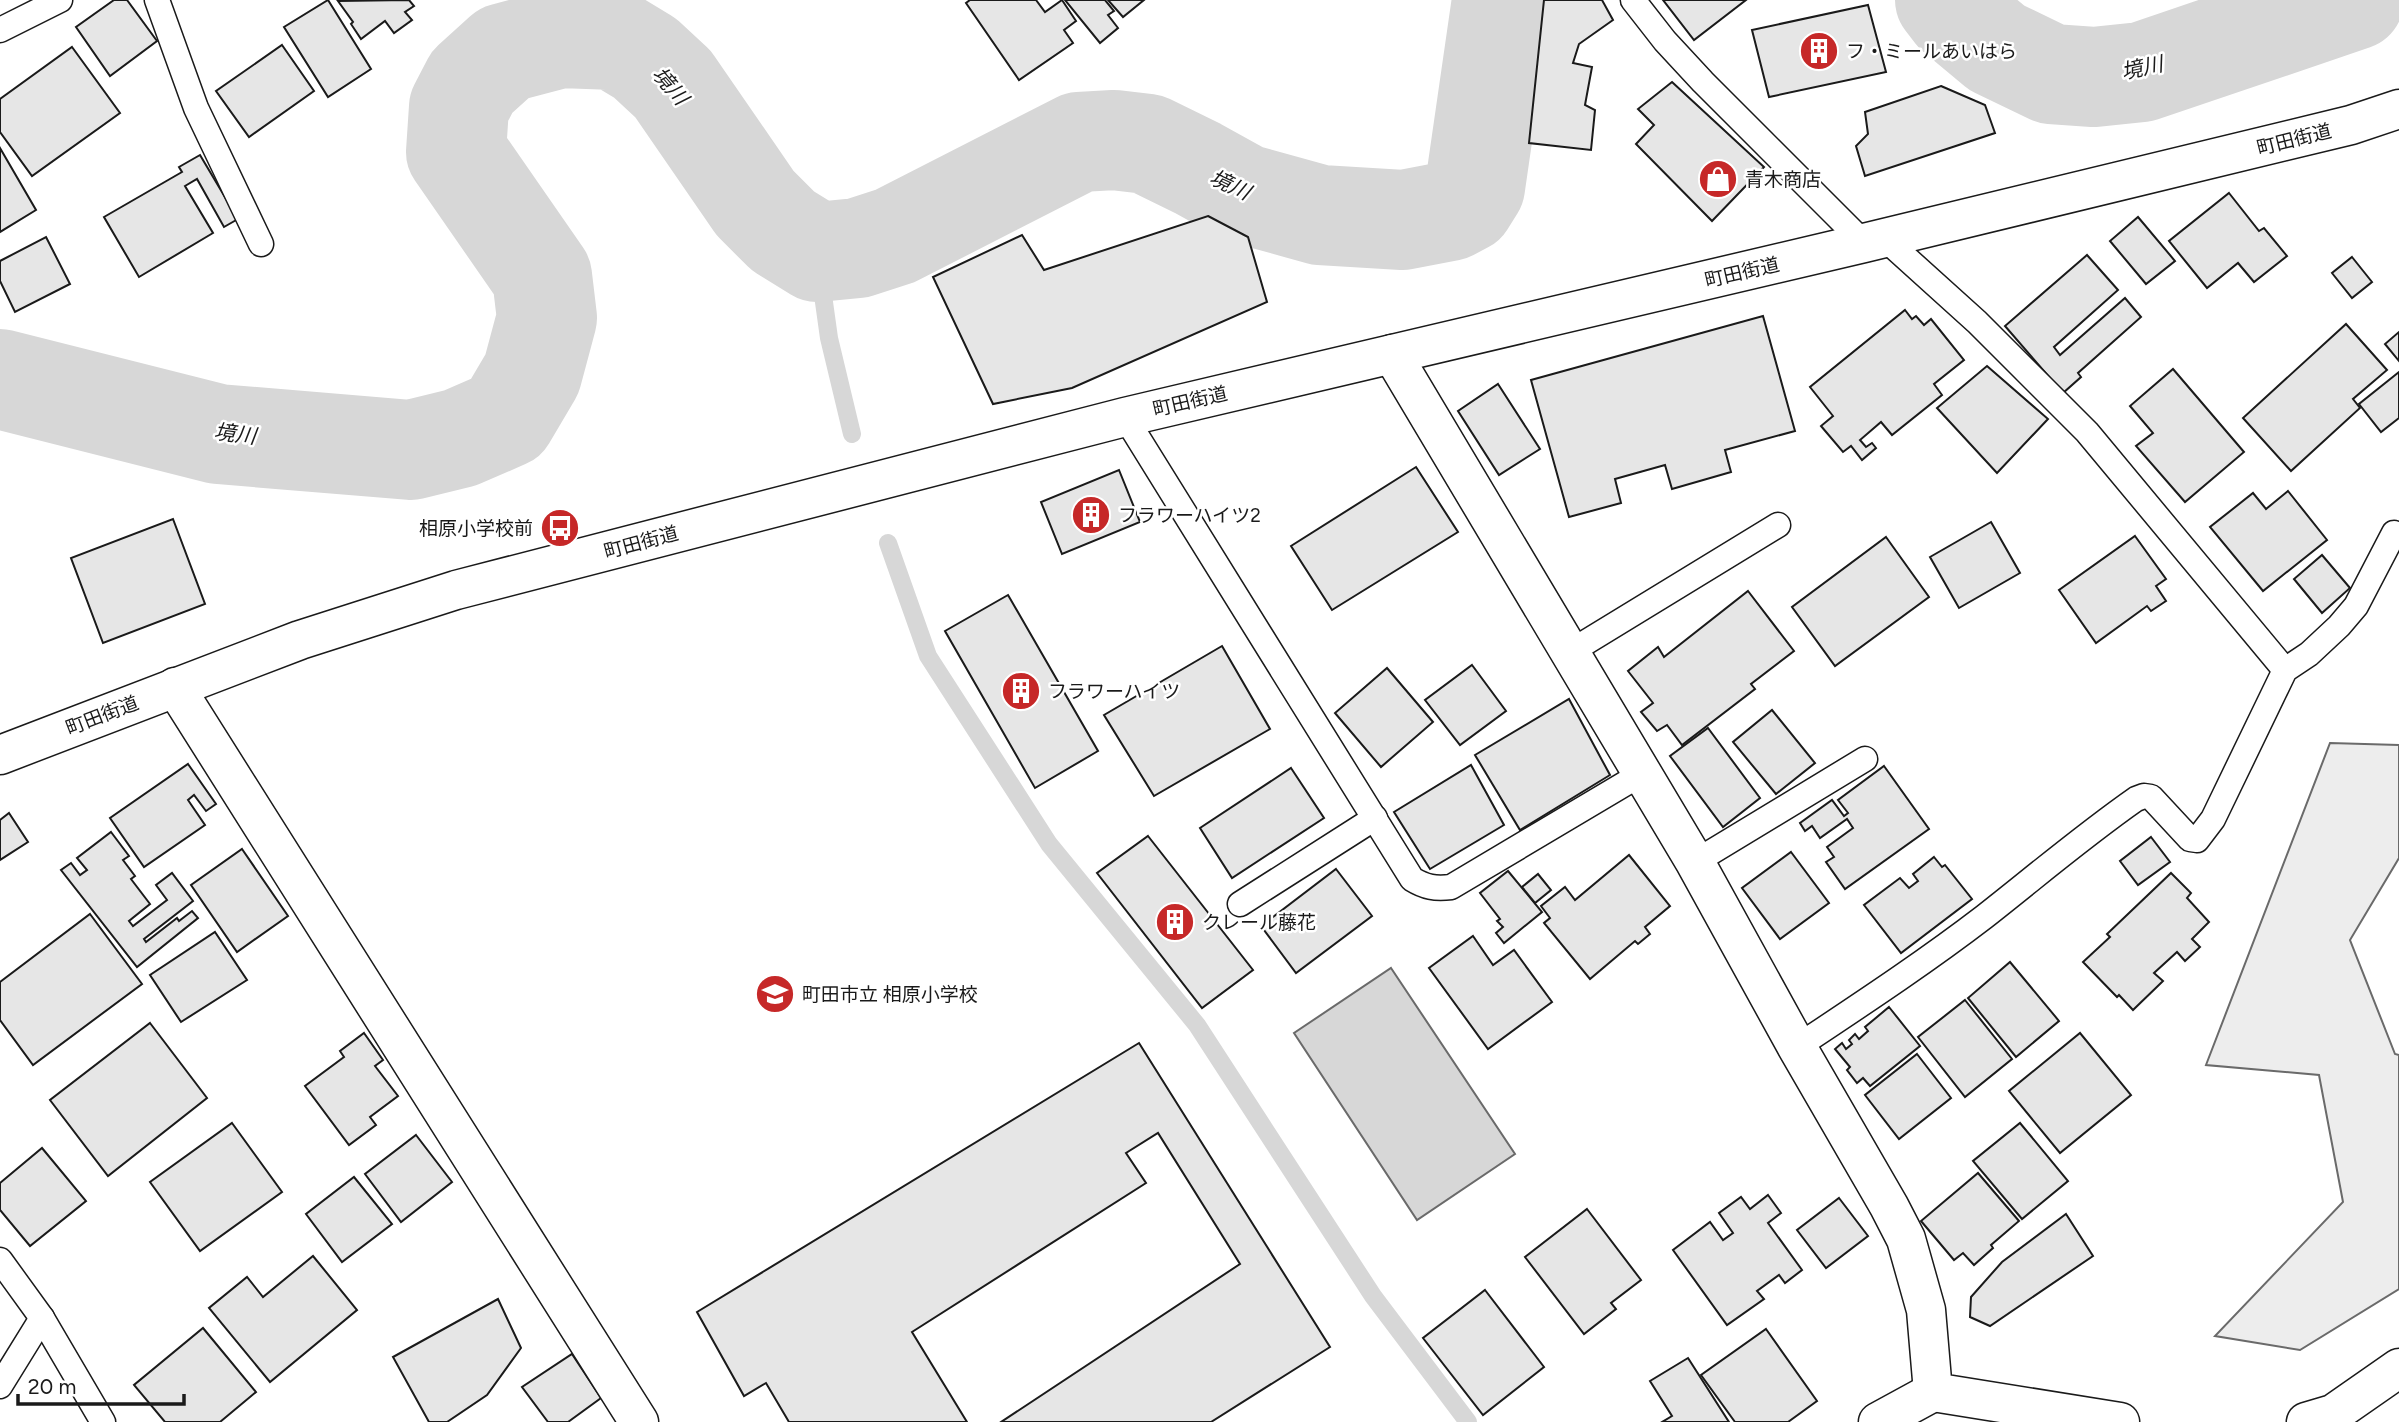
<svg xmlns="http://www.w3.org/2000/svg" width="2399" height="1422" viewBox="0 0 2399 1422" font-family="Figtree,'Noto Sans JP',sans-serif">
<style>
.built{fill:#ededed;stroke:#6a6a6a;stroke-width:2}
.water{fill:#d7d7d7;stroke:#6a6a6a;stroke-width:2}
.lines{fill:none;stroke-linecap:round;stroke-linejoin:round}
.stream{stroke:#d7d7d7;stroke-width:18}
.river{stroke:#d7d7d7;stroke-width:100}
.building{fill:#e6e6e6;stroke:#1a1a1a;stroke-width:2}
.service-casing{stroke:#1a1a1a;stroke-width:27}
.minor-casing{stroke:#1a1a1a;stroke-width:41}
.tertiary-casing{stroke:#1a1a1a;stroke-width:41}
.primary-casing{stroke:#1a1a1a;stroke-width:41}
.service{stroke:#fff;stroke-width:24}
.minor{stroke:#fff;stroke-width:38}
.tertiary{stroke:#fff;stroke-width:38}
.primary{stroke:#fff;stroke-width:38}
.labels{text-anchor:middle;stroke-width:5;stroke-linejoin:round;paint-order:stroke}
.poi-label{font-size:19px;fill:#1a1a1a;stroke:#fff;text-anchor:start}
.street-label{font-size:19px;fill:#1a1a1a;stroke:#fff}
.water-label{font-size:21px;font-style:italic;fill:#1a1a1a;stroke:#fff}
</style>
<rect width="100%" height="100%" fill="#fff"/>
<!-- built -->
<polygon class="built" points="2330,743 2399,745 2399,858 2350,940 2395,1054 2399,1055 2399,1289 2300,1350 2215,1336 2343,1202 2319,1075 2206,1065"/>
<!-- water -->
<polygon class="water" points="1391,968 1515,1154 1417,1220 1294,1033"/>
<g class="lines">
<!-- stream -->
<g class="stream">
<polyline points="817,252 829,338 852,434"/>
<polyline points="888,543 928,656 1049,844 1197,1025 1373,1296 1468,1422"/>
</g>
<!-- river -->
<g class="river">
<polyline points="1945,0 1955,13 1997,48 2051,74 2094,77 2142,72 2354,0"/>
<polyline points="0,379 218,434 411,450 460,438 506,418 532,374 547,318 542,276 456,152 459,107 472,82 504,53 561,38 615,40 645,58 673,84 755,203 783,231 817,252 858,248 895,236 1079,142 1114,140 1148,144 1197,168 1244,194 1320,215 1403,220 1450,211 1465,203 1475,187 1502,0"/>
</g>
</g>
<!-- building -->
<g class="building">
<polygon points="114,0 127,0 157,41 110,76 76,27"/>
<polygon points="328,0 371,69 328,97 284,27"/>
<polygon points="409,0 414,6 405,12 412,20 394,33 385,21 361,39 351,24 353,22 338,1"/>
<polygon points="970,0 1036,0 1045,12 1062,0 1076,21 1064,30 1073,43 1019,80 966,3"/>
<polygon points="1065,0 1105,0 1114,11 1108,15 1118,28 1100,43"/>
<polygon points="1108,0 1144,0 1123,17"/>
<polygon points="1544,0 1602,0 1613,20 1579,44 1573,63 1592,67 1585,105 1595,110 1591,150 1529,143"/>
<polygon points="1663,0 1746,0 1694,40"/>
<polygon points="1868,5 1886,72 1769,97 1752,30"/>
<polygon points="282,45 314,91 249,137 216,91"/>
<polygon points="72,47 120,113 32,176 0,132 0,99"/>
<polygon points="1672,82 1764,167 1712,221 1636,144 1654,125 1638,109"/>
<polygon points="1941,86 1985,105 1995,133 1865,176 1856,146 1868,134 1865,112"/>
<polygon points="0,148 36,210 0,232"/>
<polygon points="200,155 238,219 224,227 197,179 185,186 213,233 139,277 104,217 182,172 179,167"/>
<polygon points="2229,193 2259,231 2264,228 2287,256 2254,282 2238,263 2207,288 2169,241"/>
<polygon points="1208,216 1248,237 1267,302 1072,388 993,404 933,277 1022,235 1044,270"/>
<polygon points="2138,217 2175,261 2146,284 2110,241"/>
<polygon points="46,237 70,284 15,312 0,281 0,261"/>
<polygon points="2087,255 2118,290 2054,347 2060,355 2125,298 2141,317 2078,373 2081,377 2063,393 2005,326"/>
<polygon points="2352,257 2372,282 2352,298 2332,273"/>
<polygon points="1905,310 1912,319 1916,316 1924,325 1931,319 1964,360 1934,384 1942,395 1892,435 1881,422 1860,440 1866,447 1872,443 1876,448 1862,460 1851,446 1843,452 1821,426 1833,416 1810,387"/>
<polygon points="1763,316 1795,431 1725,450 1731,472 1672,489 1665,465 1615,479 1621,503 1569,517 1531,380"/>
<polygon points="2346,324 2387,370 2353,399 2360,408 2291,471 2243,418"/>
<polygon points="2399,332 2399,361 2385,344"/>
<polygon points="1987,366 2048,419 1997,473 1937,408"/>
<polygon points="2173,369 2244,452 2185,502 2136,446 2153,433 2130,406"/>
<polygon points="2399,372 2399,418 2381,432 2359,404"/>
<polygon points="1498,384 1540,449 1499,475 1458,411"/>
<polygon points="1416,467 1458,532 1332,610 1291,546"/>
<polygon points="1119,470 1140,522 1062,554 1041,502"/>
<polygon points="2288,491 2327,540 2263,591 2210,527 2253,493 2266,509"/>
<polygon points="173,519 205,604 103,643 71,558"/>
<polygon points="1991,522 2020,573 1959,608 1930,557"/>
<polygon points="2135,536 2166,579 2156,586 2166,601 2151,611 2147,606 2096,643 2059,590"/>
<polygon points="1886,537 1929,597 1835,666 1792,607"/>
<polygon points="2322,555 2350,588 2322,613 2294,579"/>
<polygon points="1748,591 1794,651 1751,684 1755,689 1682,745 1667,725 1657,731 1641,712 1653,703 1628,671 1658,647 1664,657"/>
<polygon points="1008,595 1098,751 1035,788 945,631"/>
<polygon points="1222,646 1270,729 1154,796 1104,715"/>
<polygon points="1472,665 1506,711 1460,745 1425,700"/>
<polygon points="1387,668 1433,722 1381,767 1335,713"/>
<polygon points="1569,699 1610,775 1520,830 1475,755"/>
<polygon points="1772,710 1815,763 1776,794 1733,742"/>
<polygon points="1708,728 1760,798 1723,827 1670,756"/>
<polygon points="188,764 216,804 206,811 194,795 188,800 205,825 144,867 110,818"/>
<polygon points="1471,765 1504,825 1430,869 1394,812"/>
<polygon points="1884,766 1929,829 1845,889 1826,862 1834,857 1827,847 1853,828 1847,819 1820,838 1812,826 1805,831 1800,823 1832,800 1844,816 1848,813 1838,800"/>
<polygon points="1291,768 1324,818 1232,878 1200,828"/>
<polygon points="9,813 28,842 0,860 0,820"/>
<polygon points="111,832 129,856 123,860 135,876 131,879 150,904 129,921 133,926 167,900 156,885 172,873 193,901 144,939 146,942 177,918 179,921 192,911 198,918 137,967 61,870 71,863 80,875 87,870 77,858"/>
<polygon points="1148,836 1253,970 1202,1008 1097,873"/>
<polygon points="2151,837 2170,862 2138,885 2120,861"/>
<polygon points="242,849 288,916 237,952 191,885"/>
<polygon points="1791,852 1829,903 1780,939 1742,888"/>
<polygon points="1629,855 1670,906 1645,927 1650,934 1638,944 1635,941 1590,979 1544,923 1550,918 1541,906 1565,887 1575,900"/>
<polygon points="1934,857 1942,867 1945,865 1972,899 1901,953 1864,905 1900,878 1909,888 1918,881 1913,874"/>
<polygon points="1336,869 1372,916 1296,973 1261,926"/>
<polygon points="1508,871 1542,912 1504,943 1496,933 1503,927 1497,921 1500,919 1480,893"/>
<polygon points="2171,873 2191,893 2187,898 2209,922 2192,939 2200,947 2185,961 2177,952 2154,973 2163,981 2133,1010 2119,995 2117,997 2083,962 2110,937 2107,934"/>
<polygon points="1538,874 1551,890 1535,903 1522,887"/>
<polygon points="90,914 142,984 33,1065 0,1020 0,982"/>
<polygon points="215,932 247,980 181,1022 150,975"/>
<polygon points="1473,936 1493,965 1514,950 1552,1002 1488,1049 1429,968"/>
<polygon points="2010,962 2059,1021 2016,1057 1968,998"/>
<polygon points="1965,1000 2012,1059 1965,1097 1918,1037"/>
<polygon points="1889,1007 1920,1046 1870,1086 1863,1078 1857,1083 1847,1070 1850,1067 1835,1049 1842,1043 1846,1049 1852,1044 1849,1040 1855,1034 1859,1039 1868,1031 1865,1027"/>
<polygon points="150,1023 207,1098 108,1176 50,1100"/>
<polygon points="364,1033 383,1060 375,1066 398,1096 370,1117 376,1125 349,1145 305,1086 344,1057 340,1051"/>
<polygon points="2080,1033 2131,1095 2060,1153 2009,1091"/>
<polygon points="1139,1043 1330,1347 1211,1422 1001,1422 1240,1264 1158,1133 1126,1153 1146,1183 912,1332 967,1422 789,1422 766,1383 744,1396 697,1312"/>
<polygon points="1917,1054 1951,1098 1899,1139 1865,1095"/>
<polygon points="232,1123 282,1192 200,1251 150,1182"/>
<polygon points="2020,1123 2068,1181 2022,1219 1973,1161"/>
<polygon points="416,1135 452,1182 401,1222 365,1174"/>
<polygon points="42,1148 86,1201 30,1246 0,1210 0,1183"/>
<polygon points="1978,1173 2019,1221 1991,1245 1993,1248 1974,1265 1963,1253 1954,1260 1921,1221"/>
<polygon points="354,1177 392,1224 342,1262 306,1214"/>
<polygon points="1768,1195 1781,1213 1768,1223 1802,1270 1785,1283 1779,1275 1757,1291 1764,1299 1727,1325 1673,1250 1710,1222 1723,1240 1733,1233 1719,1213 1741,1197 1750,1209"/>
<polygon points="1839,1198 1868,1236 1826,1268 1797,1230"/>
<polygon points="1587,1209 1641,1280 1611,1303 1616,1309 1584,1334 1525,1257"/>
<polygon points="2066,1214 2093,1256 1990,1326 1970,1317 1971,1297 2002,1262"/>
<polygon points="313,1256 357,1310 270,1382 209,1308 247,1277 263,1297"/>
<polygon points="1485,1290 1544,1367 1483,1415 1423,1338"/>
<polygon points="498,1299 521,1348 487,1395 447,1422 429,1422 393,1357"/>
<polygon points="203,1328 256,1392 220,1422 165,1422 134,1385"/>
<polygon points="1766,1329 1817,1401 1788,1422 1735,1422 1701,1375"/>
<polygon points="572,1354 601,1398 568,1422 548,1422 522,1387"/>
<polygon points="1688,1358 1729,1422 1662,1422 1672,1416 1650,1381"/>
</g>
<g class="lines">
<!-- service casing -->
<g class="service-casing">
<g id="service">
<polyline points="157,0 196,108 261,244"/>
<polyline points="1633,0 1665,41 1703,82 1864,243"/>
<polyline points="0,30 60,0"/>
<polyline points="1884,238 1977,322 2087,432 2285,670"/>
<path d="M1125,417L1412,879C1425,887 1435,889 1451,887L1643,773"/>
<polyline points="1570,652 1778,525"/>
<polyline points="1695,862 1865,759"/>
<polyline points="1240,904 1375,818"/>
<path d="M1797,1047C1860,1005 1924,963 1984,917C2035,877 2083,836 2136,799L2144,796L2151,797L2190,839L2197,840L2213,819L2285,670L2309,654L2339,626L2356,606L2394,533"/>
<polyline points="0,1260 42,1318 103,1422"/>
<polyline points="0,1386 42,1318"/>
</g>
</g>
<!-- minor casing -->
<g class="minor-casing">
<g id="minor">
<polyline points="1392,354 1695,862 1797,1047 1889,1206 1906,1239 1926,1310 1933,1392 2120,1422"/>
<polyline points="175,687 639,1422"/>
<polyline points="2306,1422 2333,1414 2399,1368"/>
</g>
</g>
<!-- tertiary casing -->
<g class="tertiary-casing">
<polyline id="tertiary" points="1878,1422 1933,1392"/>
</g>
<!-- primary casing -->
<g class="primary-casing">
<polyline id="primary" points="0,755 300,640 456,590 1125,417 1864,243 2351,125 2399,109"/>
</g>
<!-- service -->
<use href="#service" class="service"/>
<!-- minor -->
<use href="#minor" class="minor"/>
<!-- tertiary -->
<use href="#tertiary" class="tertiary"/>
<!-- primary -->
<use href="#primary" class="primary"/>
</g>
<!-- icons -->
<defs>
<g id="building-disc" transform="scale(2.0125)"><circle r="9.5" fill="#c62828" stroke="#fff"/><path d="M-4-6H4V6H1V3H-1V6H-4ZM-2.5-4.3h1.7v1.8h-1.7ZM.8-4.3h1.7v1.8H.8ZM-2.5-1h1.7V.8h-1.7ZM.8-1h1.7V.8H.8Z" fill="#fff"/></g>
<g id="shop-disc" transform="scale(2.0125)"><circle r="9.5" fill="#c62828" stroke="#fff"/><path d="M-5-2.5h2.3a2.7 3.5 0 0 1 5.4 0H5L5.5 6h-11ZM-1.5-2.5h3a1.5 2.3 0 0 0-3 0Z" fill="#fff"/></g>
<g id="bus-disc" transform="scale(2.0125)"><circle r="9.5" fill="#c62828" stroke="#fff"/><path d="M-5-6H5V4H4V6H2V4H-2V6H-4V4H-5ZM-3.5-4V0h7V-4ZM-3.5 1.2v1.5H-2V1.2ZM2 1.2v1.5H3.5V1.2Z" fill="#fff"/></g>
<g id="school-disc" transform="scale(2.0125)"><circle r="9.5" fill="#c62828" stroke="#fff"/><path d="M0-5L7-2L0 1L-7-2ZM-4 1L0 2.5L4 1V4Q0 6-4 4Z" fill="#fff"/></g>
</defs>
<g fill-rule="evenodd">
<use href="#building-disc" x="1819" y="51"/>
<use href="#shop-disc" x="1718" y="179"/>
<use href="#building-disc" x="1091" y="515"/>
<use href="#bus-disc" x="560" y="528"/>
<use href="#building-disc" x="1021" y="691"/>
<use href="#building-disc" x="1175" y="922"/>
<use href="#school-disc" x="775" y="994"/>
</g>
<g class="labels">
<!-- poi labels -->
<g class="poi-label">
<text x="1846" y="58">フ・ミールあいはら</text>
<text x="1745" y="186">青木商店</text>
<text x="1118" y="522">フラワーハイツ2</text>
<text x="533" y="535" text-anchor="end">相原小学校前</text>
<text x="1048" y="698">フラワーハイツ</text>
<text x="1202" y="929">クレール藤花</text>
<text x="802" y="1001">町田市立 相原小学校</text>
</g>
<!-- street labels -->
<g class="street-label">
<text transform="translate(2294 139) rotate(-14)" y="7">町田街道</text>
<text transform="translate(1742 272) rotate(-13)" y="7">町田街道</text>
<text transform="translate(1190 401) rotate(-13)" y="7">町田街道</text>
<text transform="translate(641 542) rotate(-15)" y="7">町田街道</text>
<text transform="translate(102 715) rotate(-21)" y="7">町田街道</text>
</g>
<!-- water labels -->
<g class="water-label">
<text transform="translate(2142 68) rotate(-12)" y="7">境川</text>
<text transform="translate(670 86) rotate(49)" y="7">境川</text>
<text transform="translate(1230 185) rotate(25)" y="7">境川</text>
<text transform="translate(235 434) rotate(7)" y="7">境川</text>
</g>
</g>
<!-- scale -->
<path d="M18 1394v10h166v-10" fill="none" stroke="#1a1a1a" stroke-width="3.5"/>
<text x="28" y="1394" font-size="21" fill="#1a1a1a" stroke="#ffffff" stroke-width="5" paint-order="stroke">20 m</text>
</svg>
